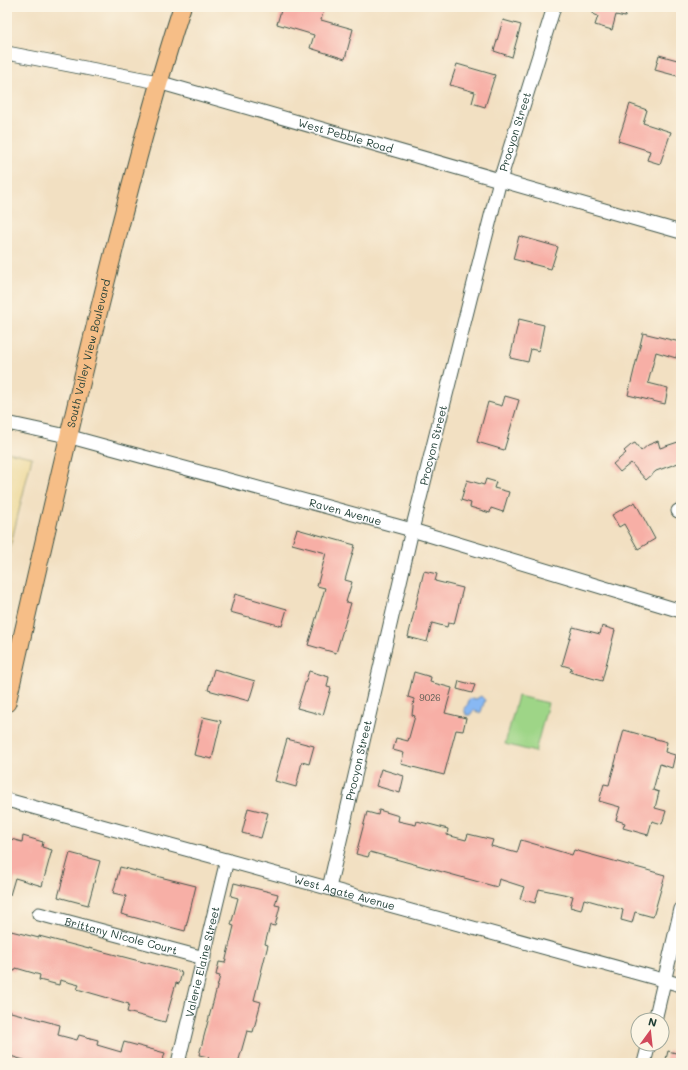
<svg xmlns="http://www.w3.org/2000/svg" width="688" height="1070" viewBox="0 0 688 1070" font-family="Mali,sans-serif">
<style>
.green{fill:#9ed587;stroke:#5e895e}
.sand{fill:#eeda9e;stroke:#868c69}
.water{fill:#88b8f3;stroke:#547a94}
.building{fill:#f7afa6}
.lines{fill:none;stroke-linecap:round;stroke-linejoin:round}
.minor-casing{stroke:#3f5549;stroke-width:15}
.major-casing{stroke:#3f5549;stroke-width:19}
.minor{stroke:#fff;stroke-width:13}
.major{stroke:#f6be87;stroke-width:17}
.labels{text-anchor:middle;stroke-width:3;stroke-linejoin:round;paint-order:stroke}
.number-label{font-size:9px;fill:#555a50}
.street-label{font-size:11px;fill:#1f3d34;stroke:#fcf5e5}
</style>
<rect width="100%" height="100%" fill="#fcf5e5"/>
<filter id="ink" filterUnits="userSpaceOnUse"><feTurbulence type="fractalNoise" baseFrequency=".025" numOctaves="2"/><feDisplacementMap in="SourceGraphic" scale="8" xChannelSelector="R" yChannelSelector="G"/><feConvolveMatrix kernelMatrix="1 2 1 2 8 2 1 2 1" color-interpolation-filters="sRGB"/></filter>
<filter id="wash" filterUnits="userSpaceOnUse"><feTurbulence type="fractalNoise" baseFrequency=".012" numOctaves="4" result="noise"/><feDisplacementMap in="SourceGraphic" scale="16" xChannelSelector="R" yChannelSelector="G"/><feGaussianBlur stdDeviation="0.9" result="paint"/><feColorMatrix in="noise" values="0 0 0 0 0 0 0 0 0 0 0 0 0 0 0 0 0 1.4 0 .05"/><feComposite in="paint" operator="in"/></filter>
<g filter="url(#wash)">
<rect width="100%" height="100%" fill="#f2e0c2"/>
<!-- green -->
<polygon class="green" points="518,696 548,703 535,752 505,744"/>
<!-- sand -->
<polygon class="sand" points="7,452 32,457 7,560"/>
<!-- water -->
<polygon class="water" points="481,696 485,700 481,712 479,713 474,710 470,715 466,715 464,708 468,704 468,700 472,698 476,699"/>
<g id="blocks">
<!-- building -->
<g class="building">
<polygon points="282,7 317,7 324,9 321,20 353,29 345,59 310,48 314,35 277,24"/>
<polygon points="595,7 628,7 625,17 616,15 612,30 595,25 598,16 593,14"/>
<polygon points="503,20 521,25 512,57 494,51"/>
<polygon points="659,55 681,61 681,77 655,70"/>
<polygon points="457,64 495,75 485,107 472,103 475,92 450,85"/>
<polygon points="630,104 647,110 643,123 671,132 660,164 647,160 650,151 618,141"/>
<polygon points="519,236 558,247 551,269 513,259"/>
<polygon points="519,319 544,325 539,351 531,349 528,362 510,358"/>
<polygon points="643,333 680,342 676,358 656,352 648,383 668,388 665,404 628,395"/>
<polygon points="505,396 519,400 504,450 477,442 488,402 502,406"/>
<polygon points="658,441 660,448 681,441 681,462 656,471 646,480 631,463 620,472 613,464 626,453 624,451 631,445 635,443 641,451 648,445"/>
<polygon points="486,479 496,482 494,488 509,492 503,512 491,508 490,513 470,507 471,503 461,500 467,480 484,485"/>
<polygon points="635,502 655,539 638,549 624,524 619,527 612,515"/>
<polygon points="297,529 355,545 345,580 352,582 346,602 351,603 336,653 308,645 325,588 317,586 326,553 292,544"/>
<polygon points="424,571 437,574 435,581 463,588 454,624 448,623 447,627 432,623 427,642 408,637"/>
<polygon points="235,594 287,609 282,626 230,612"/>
<polygon points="602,626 615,630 602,681 570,672 572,668 562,665 573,627 600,634"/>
<polygon points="214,669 255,681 249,701 208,690"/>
<polygon points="309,671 329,677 327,687 331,688 323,715 297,708"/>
<polygon points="414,672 431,677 430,682 452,688 445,713 466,718 463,731 456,730 444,775 401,764 404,753 393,750 396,738 408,741 415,716 412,715 414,699 408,697"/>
<polygon points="459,681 475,685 472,693 457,689"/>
<polygon points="203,717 221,721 212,759 194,755"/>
<polygon points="624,730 667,742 665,752 675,755 672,768 660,764 653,790 659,792 655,808 666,811 662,824 652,821 648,835 623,828 625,823 616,820 620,807 599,801 604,784 609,785"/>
<polygon points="287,739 314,746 309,764 302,762 296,787 275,781"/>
<polygon points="381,769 404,776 400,793 376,786"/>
<polygon points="248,808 268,813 261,838 242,833"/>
<polygon points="379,810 399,816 398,821 416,825 417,821 448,829 447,835 466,840 468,834 493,840 491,846 517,853 521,840 572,855 574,850 665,875 653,917 635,912 632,923 621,920 623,910 584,899 581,910 570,907 573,896 539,889 535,903 520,899 524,887 499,879 497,887 370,852 368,857 356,854 367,812 378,815"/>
<polygon points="23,836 43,842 42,847 52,850 42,886 15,878 10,895 7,895 7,855 11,839 22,842"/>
<polygon points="70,853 100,861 88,905 58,897"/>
<polygon points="120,867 196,886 185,931 121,914 126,896 113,893"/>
<polygon points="234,883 278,894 275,905 280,906 275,926 270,925 265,944 268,945 254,1000 261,1002 253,1032 247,1031 238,1063 207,1063 209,1057 199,1055 220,976 216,975 219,962 225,963 234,926 231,925 238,898 231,896"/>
<polygon points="7,930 39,938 39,936 89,949 89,948 182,972 179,984 176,983 165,1022 127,1012 129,1004 77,989 79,985 60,980 59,985 39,980 40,975 16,968 15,971 7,969"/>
<polygon points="7,1011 60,1025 58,1035 77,1040 79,1035 98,1040 97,1045 121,1052 124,1042 165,1053 162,1063 26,1063 27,1061 7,1055"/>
<polygon points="668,1051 680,1054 677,1063 665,1063"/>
</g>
</g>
</g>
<g filter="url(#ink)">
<use href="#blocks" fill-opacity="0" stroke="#3f5549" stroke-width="1"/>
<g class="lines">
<!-- minor casing -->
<g class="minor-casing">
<g id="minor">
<path id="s1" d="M7,53L158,82L681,232"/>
<path id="s2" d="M7,423L67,436L412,530L681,611"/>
<polyline points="678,511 681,511"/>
<path id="s3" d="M7,800L681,985"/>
<path id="s4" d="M329,888L412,530L500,180L554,7"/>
<path id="s5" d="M39,914L204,958"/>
<polyline points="655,1020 681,909"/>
<path id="s6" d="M178,1063L227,860"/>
<polyline points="644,1063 649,1044"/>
</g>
</g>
<!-- major casing -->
<g class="major-casing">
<g id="major">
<path id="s7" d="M7,703C39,562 71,422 106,282C129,189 153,97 182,7"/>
</g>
</g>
<!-- minor -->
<use href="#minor" class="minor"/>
<!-- major -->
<use href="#major" class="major"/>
</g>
</g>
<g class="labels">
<!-- number labels -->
<g class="number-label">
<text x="430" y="701">9026</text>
</g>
<!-- street labels -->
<g class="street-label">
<text dy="4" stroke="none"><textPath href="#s4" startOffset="779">Procyon Street</textPath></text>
<text dy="4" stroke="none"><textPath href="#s1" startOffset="349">West Pebble Road</textPath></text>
<text dy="4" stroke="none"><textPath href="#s7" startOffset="359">South Valley View Boulevard</textPath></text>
<text dy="4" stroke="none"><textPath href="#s4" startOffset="455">Procyon Street</textPath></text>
<text dy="4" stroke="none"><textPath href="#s2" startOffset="350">Raven Avenue</textPath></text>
<text dy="4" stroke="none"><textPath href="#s4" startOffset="131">Procyon Street</textPath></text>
<text dy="4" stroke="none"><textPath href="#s3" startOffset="350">West Agate Avenue</textPath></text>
<text dy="4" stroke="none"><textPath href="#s5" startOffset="85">Brittany Nicole Court</textPath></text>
<text dy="4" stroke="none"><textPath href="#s6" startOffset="104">Valerie Elaine Street</textPath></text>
</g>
</g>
<!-- margin -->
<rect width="688" height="1070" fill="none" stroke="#fcf5e5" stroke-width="24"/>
<!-- north arrow -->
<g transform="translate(650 1032) rotate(15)"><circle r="19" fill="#fcf5e5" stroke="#a4ab9e"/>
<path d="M0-3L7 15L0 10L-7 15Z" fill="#d1495b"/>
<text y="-6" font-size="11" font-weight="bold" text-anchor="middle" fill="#1f3d34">N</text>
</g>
</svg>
